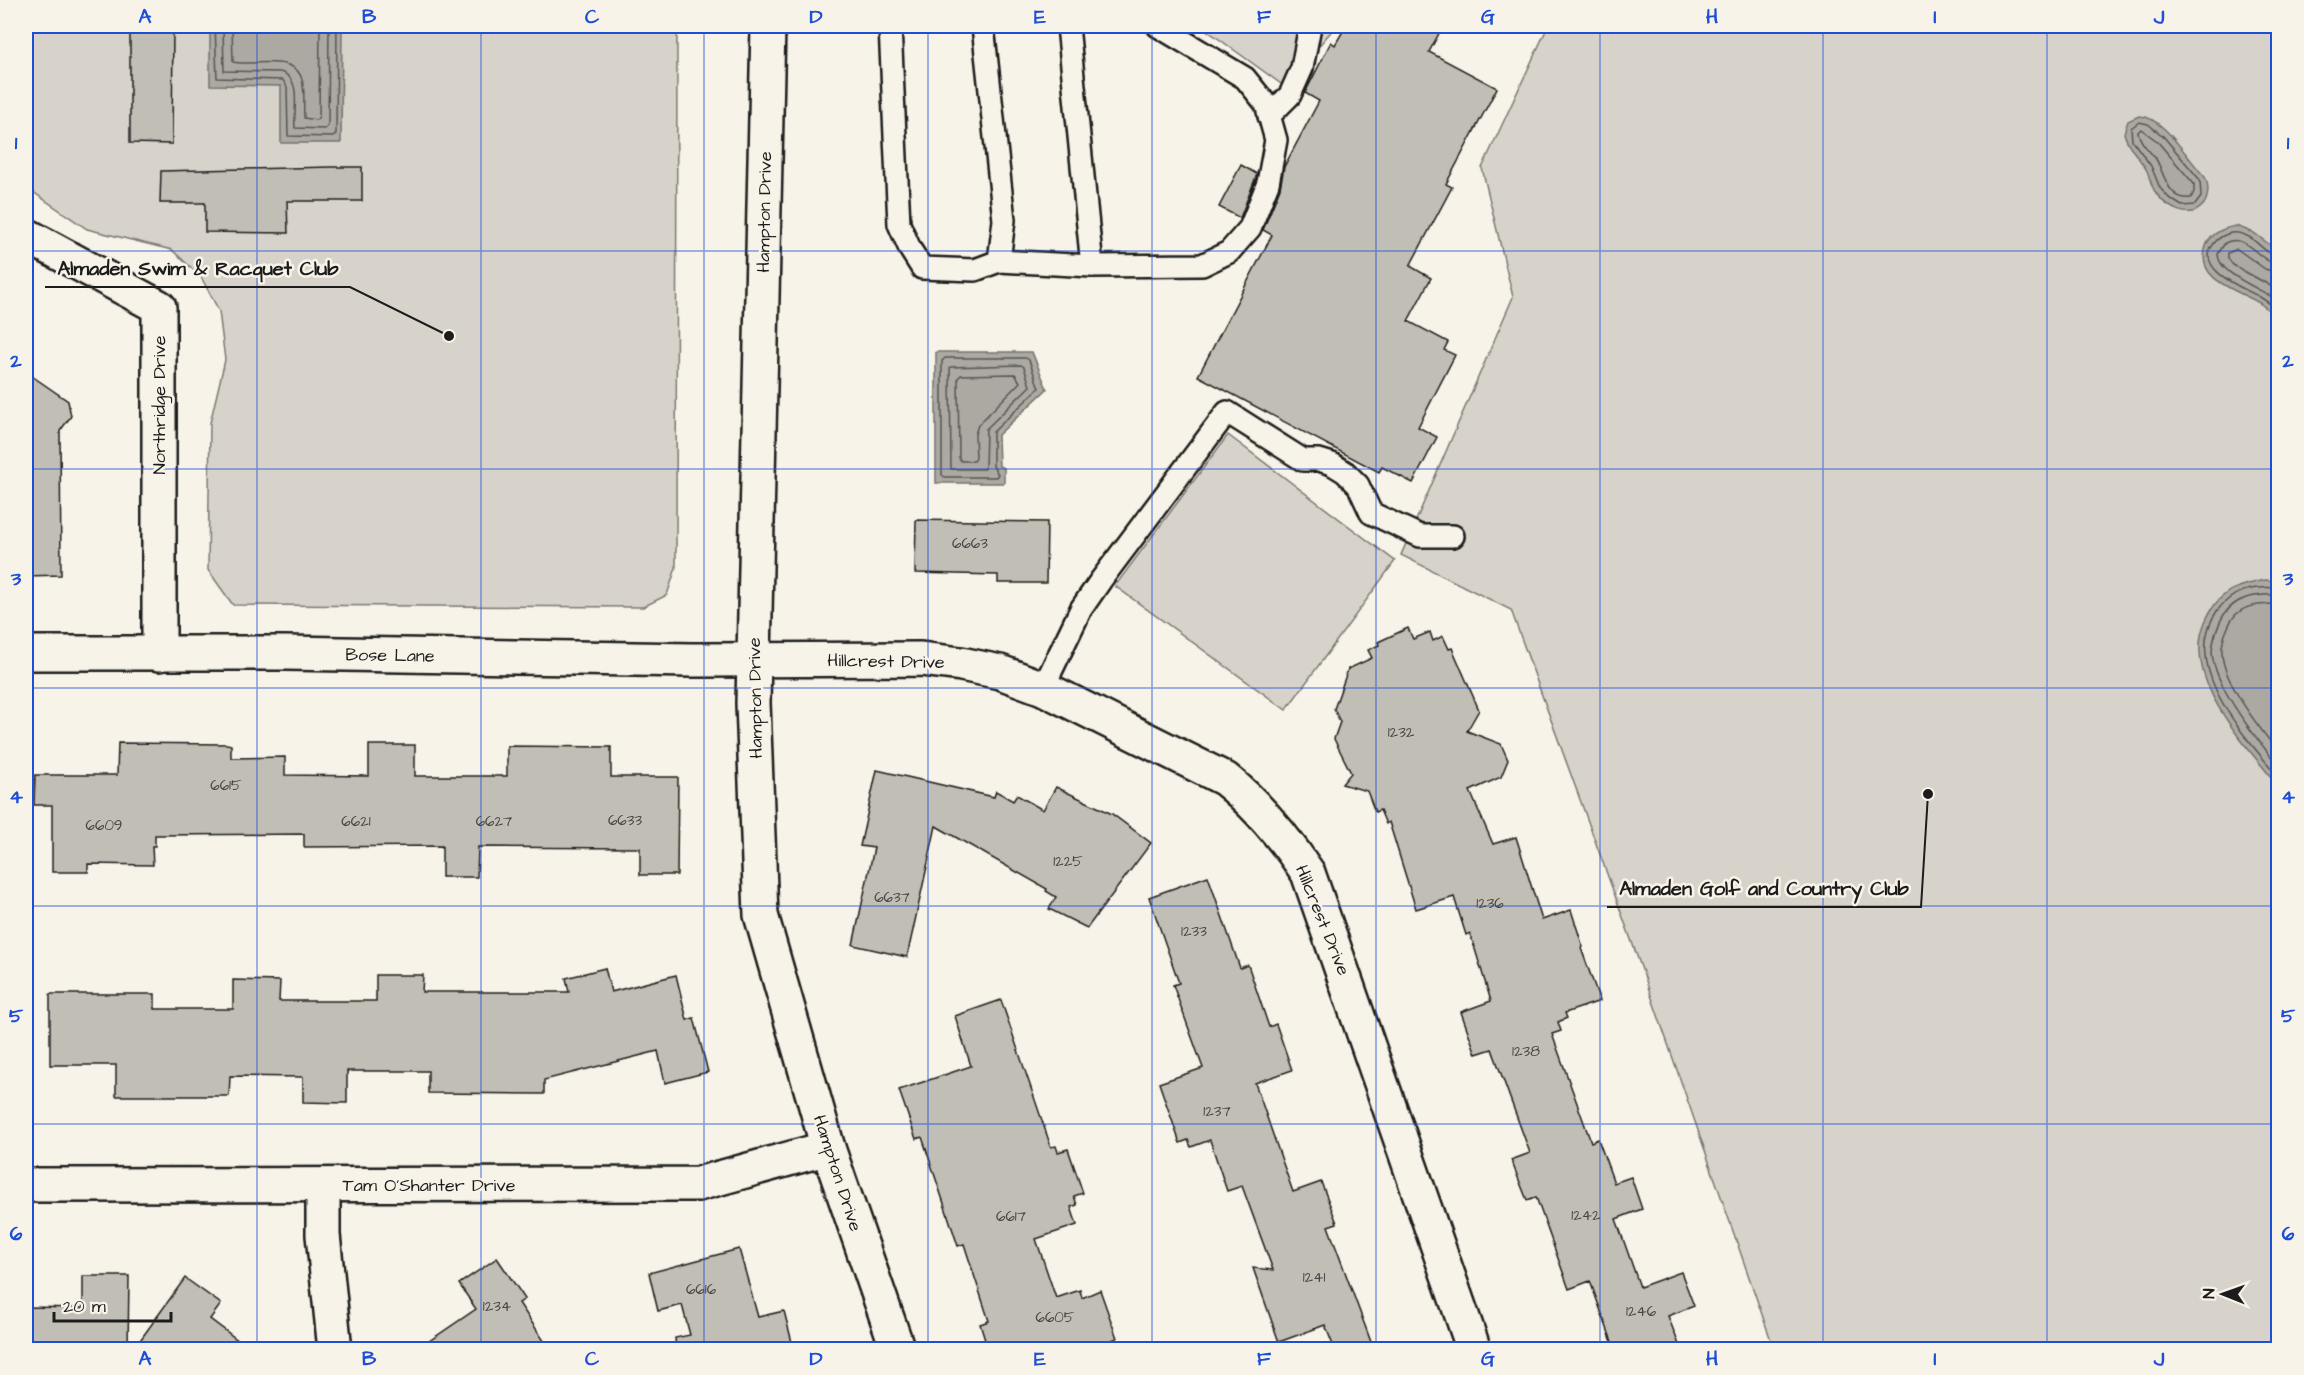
<svg xmlns="http://www.w3.org/2000/svg" width="2304" height="1375" viewBox="0 0 2304 1375" font-family="'Architects Daughter',sans-serif">
<style>
.green{fill:#d7d3cb;stroke:#7a7874;stroke-width:1.5}
.water{fill:#aca9a2;stroke:#72716c;stroke-width:1.5}
.lines{fill:none;stroke-linecap:round;stroke-linejoin:round}
.shore{stroke:#565452;stroke-width:1.5}
.building{fill:#c0beb5;stroke:#1c1c1c;stroke-width:1.5}
.lane-casing{stroke:#1c1c1c;stroke-width:26}
.street-casing{stroke:#1c1c1c;stroke-width:38}
.lane{stroke:#f7f3e8;stroke-width:21}
.street{stroke:#f7f3e8;stroke-width:33}
.grid{fill:none;stroke:#1d4ed8;stroke-width:1.5;stroke-opacity:0.55}
.labels{text-anchor:middle;stroke-width:5;stroke-linejoin:round;paint-order:stroke}
.number-label{font-size:15px;fill:#454442}
.street-label{font-size:18px;fill:#1c1c1c;stroke:#f7f3e8}
.leader{fill:none;stroke:#1c1c1c;stroke-width:2}
.callout-dot{fill:#1c1c1c;stroke:#f7f3e8;stroke-width:2}
.callout-label{font-size:20px;text-anchor:middle;font-weight:bold;fill:#1c1c1c;stroke:#f7f3e8;stroke-width:5;stroke-linejoin:round;paint-order:stroke}
.neatline{fill:none;stroke:#1d4ed8;stroke-width:2}
.grid-label{font-size:20px;text-anchor:middle;font-weight:bold;fill:#1d4ed8}
</style>
<rect width="100%" height="100%" fill="#f7f3e8"/>
<filter id="ink" filterUnits="userSpaceOnUse"><feTurbulence type="fractalNoise" baseFrequency=".0167" numOctaves="2"/><feDisplacementMap in="SourceGraphic" scale="12" xChannelSelector="R" yChannelSelector="G"/><feConvolveMatrix kernelMatrix="1 2 1 2 8 2 1 2 1" color-interpolation-filters="sRGB"/></filter>
<g filter="url(#ink)">
<!-- green -->
<g class="green">
<polygon points="26,26 677,26 676,568 667,595 643,607 233,605 208,570 210,423 225,360 219,311 201,277 172,250 87,229 26,187"/>
<polygon points="1201,26 1336,26 1284,86"/>
<polygon points="1548,26 2278,26 2278,1349 1774,1349 1645,978 1511,610 1401,555 1513,297 1482,168"/>
<polygon points="1228,435 1395,561 1286,710 1115,586"/>
</g>
<!-- water -->
<g class="water">
<polygon points="210,26 342,26 341,143 281,143 281,86 210,85"/>
<path d="M2139,116C2164,116 2188,160 2205,177C2209,185 2209,196 2204,204C2189,223 2164,206 2154,190C2150,183 2150,176 2146,169C2138,156 2128,148 2124,133L2128,121Z"/>
<path d="M2236,226L2254,233L2278,251V319C2273,314 2267,309 2261,304C2239,290 2194,281 2206,246C2211,233 2223,228 2236,226Z"/>
<polygon points="936,352 1032,352 1047,389 998,435 999,466 1004,468 1004,483 936,483"/>
<path d="M2266,580L2278,582V786C2245,743 2181,680 2205,622C2218,591 2235,586 2266,580Z"/>
</g>
<g class="lines">
<!-- shore -->
<g class="shore">
<polyline points="215,26 217,78 283,80 287,87 288,136 333,137 336,134 337,26"/>
<path d="M223,26L224,71L280,72C303,77 293,111 295,128L325,129L328,126L329,26"/>
<path d="M232,26L233,62C254,67 300,51 303,85C305,96 303,107 304,118L316,120L319,117L320,26"/>
<polygon points="2139,122 2148,124 2163,136 2200,180 2201,197 2195,205 2182,206 2169,198 2160,188 2151,166 2132,140 2131,128"/>
<path d="M2141,129L2157,141L2194,184V192L2191,198C2168,202 2164,172 2156,159C2149,150 2140,143 2138,132Z"/>
<path d="M2278,256C2263,254 2255,235 2238,233C2231,232 2222,235 2217,240C2189,268 2243,288 2260,297C2267,301 2273,306 2278,311"/>
<path d="M2278,264C2257,262 2248,232 2225,243L2218,254C2218,275 2263,289 2278,301"/>
<polyline points="2278,273 2265,269 2237,249 2228,253 2228,258 2233,265 2278,290"/>
<polygon points="945,358 1026,358 1029,360 1039,388 993,432 993,466 998,474 996,477 945,477 942,475 942,361"/>
<polygon points="1021,365 1024,367 1030,386 986,429 985,469 951,469 950,367"/>
<polygon points="961,375 1015,374 1020,382 978,425 975,434 976,458 974,461 961,461 959,458 958,378"/>
<path d="M2278,588C2254,586 2232,590 2217,611C2179,666 2244,736 2278,776"/>
<path d="M2278,595C2254,594 2231,597 2220,622C2216,632 2212,642 2212,653C2215,688 2257,739 2278,765"/>
<path d="M2278,604C2257,604 2237,604 2228,627C2224,636 2221,645 2222,654C2224,683 2260,729 2278,751"/>
</g>
</g>
<!-- building -->
<g class="building">
<polygon points="1346,26 1443,26 1429,52 1497,88 1446,184 1452,187 1410,266 1431,278 1408,321 1448,342 1444,350 1455,355 1418,427 1437,437 1413,483 1382,467 1379,472 1198,376 1272,235 1263,230 1280,188 1284,167 1319,101 1305,93 1331,42 1335,45"/>
<polygon points="130,27 173,27 172,144 130,143"/>
<polygon points="1241,165 1257,174 1240,218 1219,207"/>
<polygon points="331,167 362,167 362,201 287,201 288,233 205,232 205,203 160,203 161,171"/>
<polygon points="26,372 68,401 71,416 60,431 61,575 26,576"/>
<polygon points="916,520 1047,522 1046,583 998,583 998,575 915,573"/>
<polygon points="1408,628 1413,639 1430,632 1433,641 1443,636 1449,649 1452,648 1479,710 1467,731 1501,744 1508,760 1501,777 1470,791 1493,844 1516,837 1542,920 1571,910 1583,947 1581,948 1600,1001 1565,1013 1567,1018 1558,1022 1561,1031 1552,1034 1591,1142 1598,1139 1614,1183 1631,1177 1642,1209 1616,1219 1640,1287 1681,1272 1694,1306 1668,1316 1681,1350 1615,1350 1590,1281 1569,1289 1536,1197 1527,1200 1511,1160 1530,1153 1492,1049 1476,1054 1461,1012 1491,1001 1470,933 1466,935 1454,897 1416,909 1389,822 1386,824 1380,810 1375,812 1367,791 1342,784 1351,773 1334,739 1340,722 1334,709 1348,669 1372,658 1368,650 1379,645 1378,642"/>
<polygon points="118,743 227,744 231,745 231,758 285,757 285,775 369,776 369,745 415,745 415,776 507,776 507,746 611,747 611,777 678,777 677,875 640,875 640,848 478,847 477,877 442,877 442,846 304,847 304,834 155,835 155,846 152,846 153,865 88,864 88,872 52,872 52,805 34,805 35,775 117,775"/>
<polygon points="877,770 994,797 996,791 1013,801 1017,795 1043,810 1056,787 1112,814 1151,843 1087,928 1049,909 1056,897 1046,891 1047,889 936,826 907,957 853,945 874,848 860,846"/>
<polygon points="1208,876 1240,968 1248,965 1269,1027 1276,1024 1292,1070 1255,1083 1293,1192 1321,1182 1337,1223 1328,1226 1374,1350 1335,1350 1325,1325 1279,1342 1253,1268 1273,1270 1242,1186 1227,1191 1210,1140 1191,1147 1188,1140 1180,1143 1159,1083 1203,1068 1173,985 1179,983 1149,897"/>
<polygon points="605,968 611,992 676,975 687,1020 694,1018 708,1072 665,1083 658,1051 544,1080 544,1094 428,1093 428,1071 347,1071 347,1103 303,1102 303,1077 230,1076 229,1096 116,1096 116,1065 50,1065 50,994 155,994 155,1009 233,1009 233,980 280,981 279,1001 376,1001 376,975 423,975 422,992 569,992 566,978"/>
<polygon points="1001,1000 1051,1147 1056,1146 1058,1152 1068,1149 1083,1193 1074,1196 1077,1205 1071,1207 1077,1225 1036,1239 1056,1298 1080,1290 1082,1298 1100,1290 1117,1338 1086,1350 988,1350 980,1324 989,1321 964,1244 958,1246 922,1137 916,1139 899,1090 971,1066 955,1016"/>
<polygon points="739,1249 758,1317 784,1311 794,1350 676,1350 675,1338 690,1335 682,1305 658,1311 649,1273"/>
<polygon points="497,1258 525,1299 519,1303 550,1350 416,1350 476,1309 459,1284"/>
<polygon points="83,1276 129,1276 128,1350 26,1350 26,1307 83,1308"/>
<polygon points="185,1278 221,1304 210,1319 251,1350 133,1350"/>
</g>
<g class="lines">
<!-- lane casing -->
<g class="lane-casing">
<g id="lane">
<polyline points="890,26 899,224 910,249 922,268 975,270 999,261 1004,220 983,26"/>
<polyline points="1068,26 1092,266"/>
<polyline points="1269,116 1290,95 1302,68 1310,26"/>
<polyline points="999,261 1092,266 1202,265 1229,252 1250,228 1268,183 1276,140 1266,104 1245,78 1158,26"/>
<polyline points="1043,688 1081,609 1101,580 1227,412 1303,460 1319,460 1332,464 1345,472 1358,485 1371,513 1420,536 1453,536"/>
</g>
</g>
<!-- street casing -->
<g class="street-casing">
<g id="street">
<polyline points="768,26 753,703 761,915 828,1148 898,1350"/>
<polyline points="26,235 159,307 159,654"/>
<path d="M26,653H285L692,660L921,659L961,664L1000,672L1043,688L1225,779C1259,806 1284,837 1308,873L1474,1350"/>
<polyline points="26,1185 698,1184 828,1148"/>
<polyline points="323,1186 323,1235 335,1350"/>
</g>
</g>
<!-- lane -->
<use href="#lane" class="lane"/>
<!-- street -->
<use href="#street" class="street"/>
</g>
</g>
<!-- grid -->
<path class="grid" d="M257,26V1350M481,26V1350M704,26V1350M928,26V1350M1152,26V1350M1376,26V1350M1600,26V1350M1823,26V1350M2047,26V1350M26,251H2278M26,469H2278M26,688H2278M26,906H2278M26,1124H2278"/>
<g class="labels">
<!-- number labels -->
<g class="number-label">
<text x="970" y="548">6663</text>
<text x="1401" y="737">1232</text>
<text x="226" y="790">6615</text>
<text x="625" y="825">6633</text>
<text x="356" y="826">6621</text>
<text x="494" y="826">6627</text>
<text x="104" y="830">6609</text>
<text x="1068" y="866">1225</text>
<text x="892" y="902">6637</text>
<text x="1490" y="908">1236</text>
<text x="1194" y="936">1233</text>
<text x="1526" y="1056">1238</text>
<text x="1217" y="1116">1237</text>
<text x="1586" y="1220">1242</text>
<text x="1011" y="1221">6617</text>
<text x="1314" y="1282">1241</text>
<text x="701" y="1294">6616</text>
<text x="497" y="1311">1234</text>
<text x="1641" y="1316">1246</text>
<text x="1055" y="1322">6605</text>
</g>
<!-- street labels -->
<g class="street-label">
<text transform="translate(764 212) rotate(-89)" y="6">Hampton Drive</text>
<text transform="translate(159 405) rotate(-90)" y="6">Northridge Drive</text>
<text transform="translate(390 655) rotate(1)" y="6">Bose Lane</text>
<text transform="translate(886 661) rotate(1)" y="6">Hillcrest Drive</text>
<text transform="translate(755 698) rotate(-91)" y="6">Hampton Drive</text>
<text transform="translate(1323 920) rotate(68)" y="6">Hillcrest Drive</text>
<text transform="translate(838 1173) rotate(72)" y="6">Hampton Drive</text>
<text x="429" y="1191">Tam O'Shanter Drive</text>
</g>
</g>
<!-- callouts -->
<path class="leader" d="M449 336L350 287H45M1928 794L1921 907H1607"/>
<g class="callout-dot">
<circle cx="449" cy="336" r="6"/>
<circle cx="1928" cy="794" r="6"/>
</g>
<g class="callout-label">
<text x="198" y="275">Almaden Swim &amp; Racquet Club</text>
<text x="1764" y="895">Almaden Golf and Country Club</text>
</g>
<!-- margin -->
<rect width="2304" height="1375" fill="none" stroke="#f7f3e8" stroke-width="66"/>
<!-- north arrow -->
<g transform="translate(2223 1294) rotate(271)" stroke="#f7f3e8" stroke-width="4.5" paint-order="stroke">
<path d="M0-4.5L10 22L0 15L-10 22Z" fill="#1c1c1c"/>
<text y="-9" font-size="16" font-weight="bold" text-anchor="middle" fill="#1c1c1c">N</text>
</g>
<!-- scale -->
<path d="M54 1312v9h117v-9" fill="none" stroke="#1c1c1c" stroke-width="3"/>
<text x="63" y="1312" font-size="18" fill="#1c1c1c" stroke="#f7f3e8" stroke-width="4.5" paint-order="stroke">20 m</text>
<rect x="33" y="33" width="2238" height="1309" class="neatline"/>
<g class="grid-label">
<text x="145" y="23">A</text>
<text x="369" y="23">B</text>
<text x="592" y="23">C</text>
<text x="816" y="23">D</text>
<text x="1040" y="23">E</text>
<text x="1264" y="23">F</text>
<text x="1488" y="23">G</text>
<text x="1712" y="23">H</text>
<text x="1935" y="23">I</text>
<text x="2159" y="23">J</text>
<text x="16" y="149">1</text>
<text x="2288" y="149">1</text>
<text x="16" y="367">2</text>
<text x="2288" y="367">2</text>
<text x="16" y="585">3</text>
<text x="2288" y="585">3</text>
<text x="16" y="803">4</text>
<text x="2288" y="803">4</text>
<text x="16" y="1022">5</text>
<text x="2288" y="1022">5</text>
<text x="16" y="1240">6</text>
<text x="2288" y="1240">6</text>
<text x="145" y="1365">A</text>
<text x="369" y="1365">B</text>
<text x="592" y="1365">C</text>
<text x="816" y="1365">D</text>
<text x="1040" y="1365">E</text>
<text x="1264" y="1365">F</text>
<text x="1488" y="1365">G</text>
<text x="1712" y="1365">H</text>
<text x="1935" y="1365">I</text>
<text x="2159" y="1365">J</text>
</g>
</svg>
